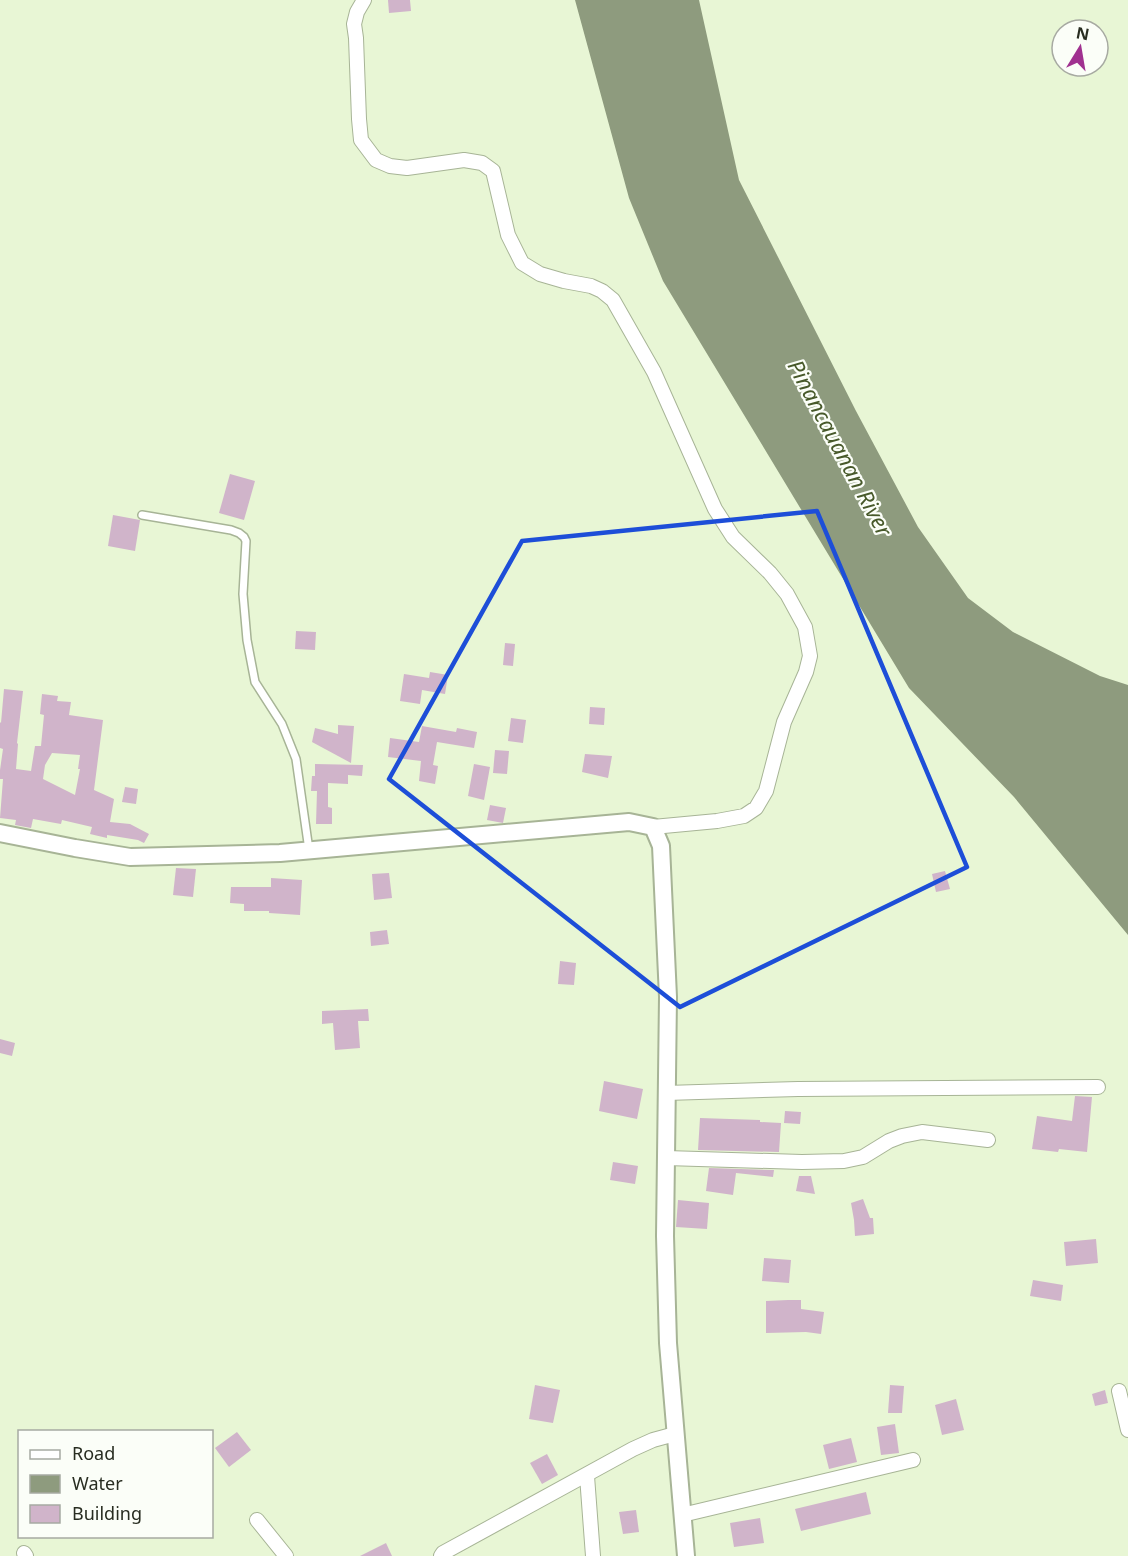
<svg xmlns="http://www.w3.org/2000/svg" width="1128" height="1556" viewBox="0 0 1128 1556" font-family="'Noto Sans',sans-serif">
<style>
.water{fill:#8e9b7e}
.building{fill:#d0b4ca;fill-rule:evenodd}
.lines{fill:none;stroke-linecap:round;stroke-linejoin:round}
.service-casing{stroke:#a7b496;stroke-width:10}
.minor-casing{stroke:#a7b496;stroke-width:16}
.tertiary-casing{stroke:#a7b496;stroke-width:20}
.service{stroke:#fff;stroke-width:7}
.minor{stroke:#fff;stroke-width:14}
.tertiary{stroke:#fff;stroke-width:16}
.marked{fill:none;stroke:#1d4ed8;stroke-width:4.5;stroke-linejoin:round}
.labels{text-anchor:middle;stroke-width:4.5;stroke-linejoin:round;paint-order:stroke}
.water-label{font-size:22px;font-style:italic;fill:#47592a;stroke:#fbfef8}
</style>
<rect width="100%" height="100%" fill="#e8f6d5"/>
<!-- water -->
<polygon class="water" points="575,0 699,0 739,180 856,411 918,527 968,598 1013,632 1100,676 1128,685 1128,935 1014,797 909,688 663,281 629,198"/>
<!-- building -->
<g class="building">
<polygon points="388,0 410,0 411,11 389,13"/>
<polygon points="230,474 255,481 244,520 219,513"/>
<polygon points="113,515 140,520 135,551 108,546"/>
<polygon points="296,631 316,632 315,650 295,649"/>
<polygon points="505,643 515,644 513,666 503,665"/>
<polygon points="430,672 448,675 445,694 422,690 420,704 400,701 404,674 429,678"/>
<path d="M4,689L23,691L17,743L18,744L16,769L31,771L35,746H41L44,715L40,714L42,694L58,696L57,701L71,702L69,715L103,720L94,790L114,799L110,822L130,824L149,834L144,843L138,840L107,835V838L90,834L92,827L62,820L61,824L33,819L31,828L15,825L16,820L0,818L3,779H0V770L3,749L0,748V722L1,723ZM52,753L80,755L78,769H80L75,795L43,779L45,765Z"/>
<polygon points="590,707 605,708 604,725 589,724"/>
<polygon points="511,718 526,720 523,743 508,741"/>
<polygon points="338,725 354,726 351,763 312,742 315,728 338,734"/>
<polygon points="422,726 456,732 457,728 477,732 474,748 437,742 433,765 438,766 435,784 419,781 421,761 388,757 390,738 419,742"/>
<polygon points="495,750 509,751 507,774 493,773"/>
<polygon points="585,754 612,756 608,778 582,772"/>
<polygon points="315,764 363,765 362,776 348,775 348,784 328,783 328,807 332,808 332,824 316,824 317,791 311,791 312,776 315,776"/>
<polygon points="474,764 490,767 484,800 468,796"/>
<polygon points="125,787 138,789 136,804 122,802"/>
<polygon points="490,805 506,808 503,823 487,820"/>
<polygon points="176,868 196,869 193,897 173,895"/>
<polygon points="945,871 950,889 936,892 932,874"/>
<polygon points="389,873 392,898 374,900 372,874"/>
<polygon points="271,878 302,880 300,915 269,913 269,911 244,911 244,904 230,903 231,887 271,887"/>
<polygon points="387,930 389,944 371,946 370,932"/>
<polygon points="560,961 576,963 574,985 558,984"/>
<polygon points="368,1009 369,1021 358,1021 360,1048 335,1050 333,1023 322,1024 322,1011"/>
<polygon points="0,1039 15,1043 12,1056 0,1053"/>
<polygon points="604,1081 643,1089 637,1119 599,1111"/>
<polygon points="1075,1096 1092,1097 1087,1152 1059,1149 1058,1152 1032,1149 1037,1116 1072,1121"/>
<polygon points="785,1111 801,1112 800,1124 784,1123"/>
<polygon points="700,1118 760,1120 760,1122 781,1123 779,1152 698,1150"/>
<polygon points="613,1162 638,1166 635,1184 610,1180"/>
<polygon points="709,1168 774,1170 773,1177 736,1173 733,1195 706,1191"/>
<polygon points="799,1176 811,1176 815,1194 796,1191"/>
<polygon points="863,1199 870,1218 873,1218 874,1234 855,1236 854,1220 851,1203"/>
<polygon points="678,1200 709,1203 707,1229 676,1227"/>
<polygon points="1096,1239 1098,1263 1066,1266 1064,1242"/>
<polygon points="764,1258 791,1260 789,1283 762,1281"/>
<polygon points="1033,1280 1063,1285 1061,1301 1030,1296"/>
<polygon points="788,1300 801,1300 801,1309 824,1312 821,1334 806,1332 766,1333 766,1301"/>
<polygon points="535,1385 560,1390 553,1423 529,1419"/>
<polygon points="890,1385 904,1386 902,1413 888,1413"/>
<polygon points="1105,1390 1108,1403 1095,1406 1092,1394"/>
<polygon points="956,1399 964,1430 942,1435 935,1405"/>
<polygon points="895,1424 899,1453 881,1455 877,1427"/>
<polygon points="237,1432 251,1450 229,1467 215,1448"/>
<polygon points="851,1438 857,1462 829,1469 823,1445"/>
<polygon points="547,1454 558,1475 542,1484 530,1463"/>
<polygon points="866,1492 871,1514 801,1531 795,1509"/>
<polygon points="636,1510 639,1532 623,1534 619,1512"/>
<polygon points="760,1518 764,1543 734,1547 730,1523"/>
<polygon points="386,1543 392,1556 360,1556"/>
</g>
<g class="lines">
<!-- service casing -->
<g class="service-casing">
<polyline id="service" points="142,515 231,530 239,533 244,537 246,541 243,594 247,640 255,682 282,724 296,759 309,850"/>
</g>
<!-- minor casing -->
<g class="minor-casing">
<g id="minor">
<polyline points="364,0 357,12 354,24 356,38 359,119 361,140 376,160 390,166 407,168 464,160 482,163 493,171 508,235 522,263 540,274 564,281 591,286 602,291 613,300 654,372 715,509 733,537 770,573 787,594 805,627 810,656 806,672 784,722 766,791 756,808 744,816 717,821 653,827"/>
<polyline points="666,1093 798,1089 1098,1087"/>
<polyline points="666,1158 802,1162 844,1161 863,1157 889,1141 902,1136 922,1132 988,1140"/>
<polyline points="1119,1391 1128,1430"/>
<polyline points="587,1476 593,1556"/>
<polyline points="682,1515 913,1460"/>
<polyline points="257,1520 286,1556"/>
<polyline points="24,1553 26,1556"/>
<polyline points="441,1556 443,1553 633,1449 653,1440 675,1434"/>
</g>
</g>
<!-- tertiary casing -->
<g class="tertiary-casing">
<polyline id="tertiary" points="0,833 75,848 130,857 280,853 629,822 653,827 661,846 668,997 665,1236 668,1343 686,1556"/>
</g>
<!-- service -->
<use href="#service" class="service"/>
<!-- minor -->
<use href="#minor" class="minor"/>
<!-- tertiary -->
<use href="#tertiary" class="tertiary"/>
</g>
<!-- marked area -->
<path class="marked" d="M817,511L967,867L680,1007L389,779L522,541Z"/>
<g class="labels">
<!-- water labels -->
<g class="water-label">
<text transform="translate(840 448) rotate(62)" y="8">Pinancauanan River</text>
</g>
</g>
<!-- legend -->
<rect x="18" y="1430" width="195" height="108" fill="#fbfef8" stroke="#a7aaa2" stroke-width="1.5"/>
<rect x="30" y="1450" width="30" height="9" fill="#ffffff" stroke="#a7aaa2" stroke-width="1.5"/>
<text x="72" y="1460" font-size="18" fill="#282d21">Road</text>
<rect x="30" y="1475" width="30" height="18" fill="#8e9b7e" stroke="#a7aaa2" stroke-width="1.5"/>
<text x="72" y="1490" font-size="18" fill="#282d21">Water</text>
<rect x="30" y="1505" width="30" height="18" fill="#d0b4ca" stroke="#a7aaa2" stroke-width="1.5"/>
<text x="72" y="1520" font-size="18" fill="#282d21">Building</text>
<!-- north arrow -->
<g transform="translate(1080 48) rotate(11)"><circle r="28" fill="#fbfef8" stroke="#a7aaa2" stroke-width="1.5"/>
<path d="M0-4.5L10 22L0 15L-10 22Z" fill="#a03190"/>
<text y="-9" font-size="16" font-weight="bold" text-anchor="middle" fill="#282d21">N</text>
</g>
</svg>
